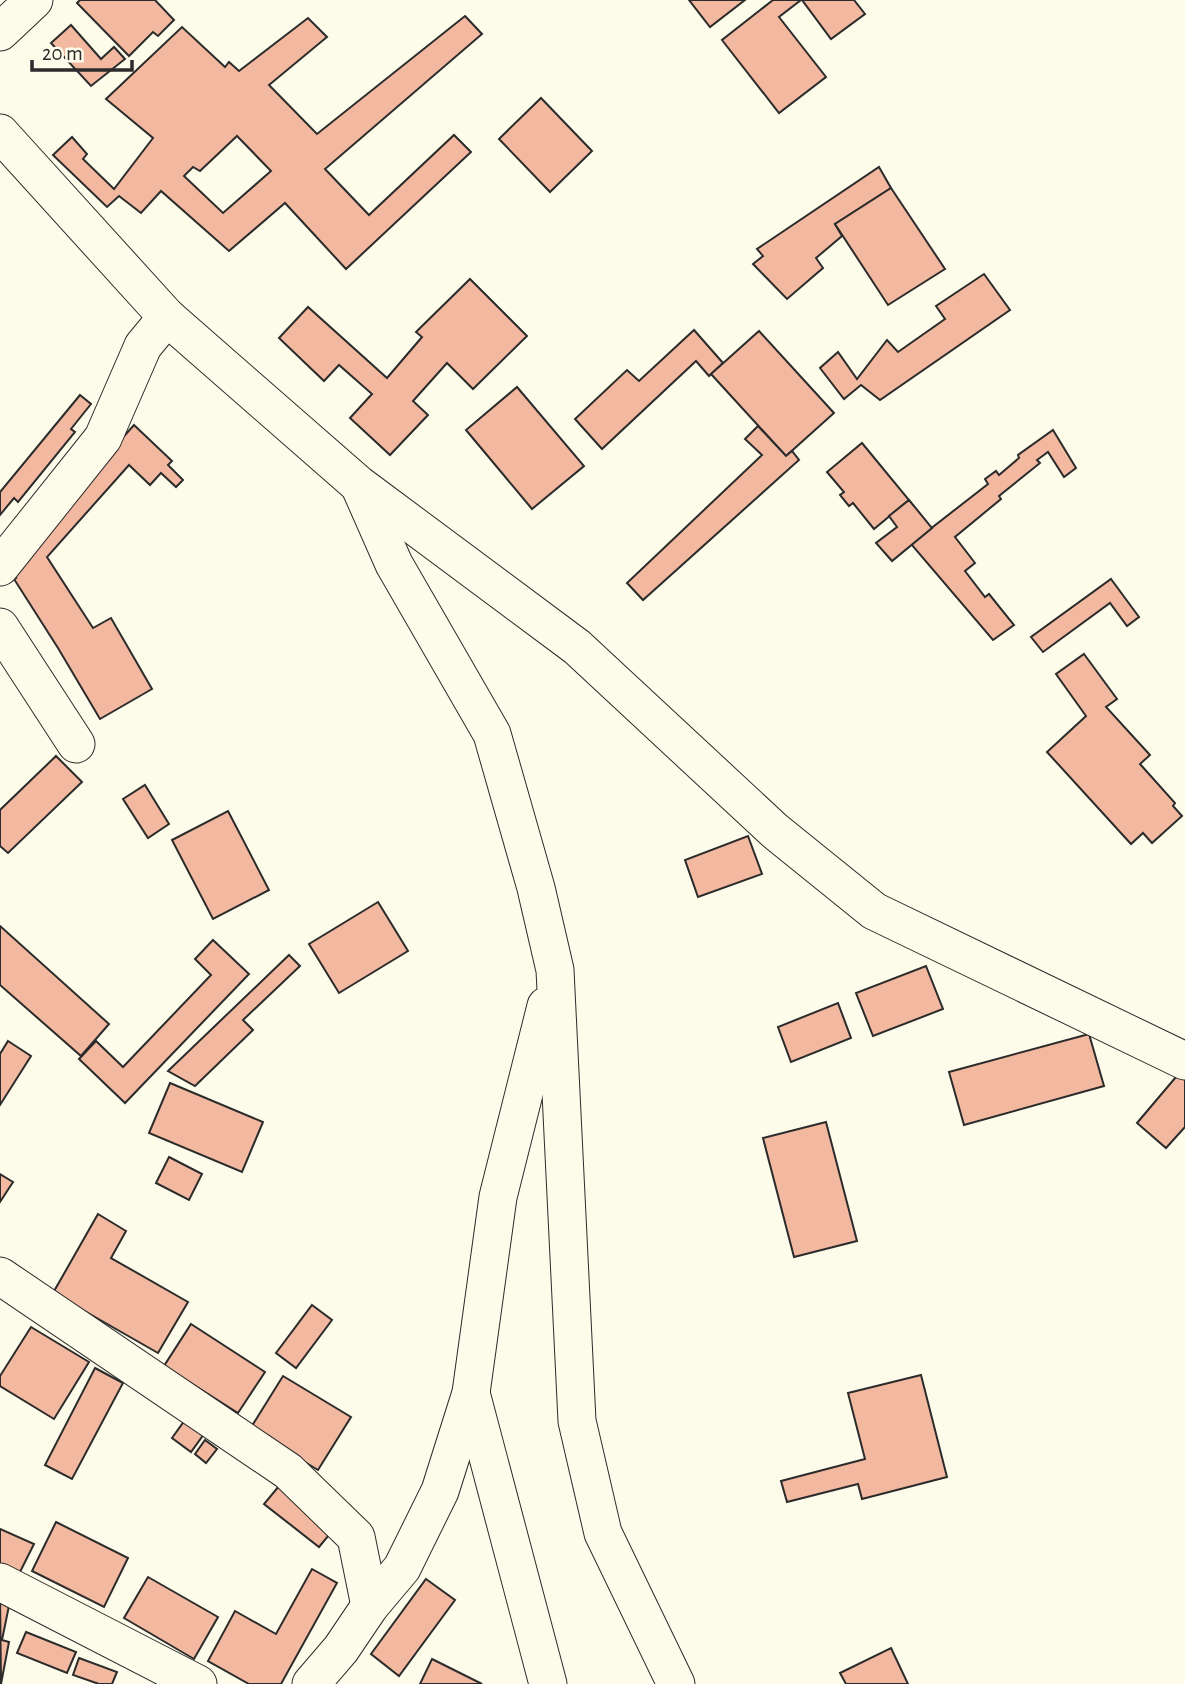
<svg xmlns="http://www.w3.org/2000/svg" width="1185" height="1684" viewBox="0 0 1185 1684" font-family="'Alegreya Sans',sans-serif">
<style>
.building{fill:#f2b8a0;stroke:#2b2b2b;stroke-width:2;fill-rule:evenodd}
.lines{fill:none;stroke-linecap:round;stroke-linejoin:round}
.minor-casing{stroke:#2b2b2b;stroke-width:39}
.minor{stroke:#fdfbea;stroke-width:37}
</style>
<rect width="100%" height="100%" fill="#fdfbea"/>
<!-- building -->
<g class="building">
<polygon points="80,0 155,0 174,20 158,36 153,32 129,56 77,3"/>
<polygon points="689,0 745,0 710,27"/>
<polygon points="773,0 801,0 779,17 826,77 779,113 722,40"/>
<polygon points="802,0 854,0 865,14 831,39"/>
<path d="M465,16L482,34L325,169L369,215L454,135L471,152L346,269L285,203L229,251L161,191L141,213L119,196L107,207L53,155L72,137L87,154L83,159L114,189L153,138L106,99L182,27L225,67L229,62L239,71L308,18L327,37L269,85L317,134ZM237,136L271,171L223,213L184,176L193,167L200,171Z"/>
<polygon points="71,25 101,59 114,47 125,59 91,86 51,43"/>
<polygon points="541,98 592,151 550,192 499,139"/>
<polygon points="879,167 891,188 835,224 842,236 816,258 823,268 787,299 753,264 763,256 757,249"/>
<polygon points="891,188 945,269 888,305 835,224"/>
<polygon points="984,274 1010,310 880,400 861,385 844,399 820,368 838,352 857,379 887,340 898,352 945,319 936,306"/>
<polygon points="470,279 527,336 473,389 447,363 413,401 428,415 390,455 350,418 372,394 339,365 324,381 279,338 308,307 387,378 422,337 416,332"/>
<polygon points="694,330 723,363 709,376 696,361 602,449 575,419 627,370 639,381"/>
<polygon points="759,331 834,413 786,456 711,374"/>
<polygon points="517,387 584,466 532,509 466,430"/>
<polygon points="80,395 91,404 71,429 75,432 18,502 14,498 0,515 0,492"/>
<polygon points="134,425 172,461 168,465 183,480 176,487 161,473 150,485 129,465 47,557 93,628 111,618 152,689 100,719 58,648 14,579 16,578 6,568"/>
<polygon points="758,426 786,456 792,451 799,460 643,600 627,583 762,455 745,439"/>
<polygon points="1053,430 1076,468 1064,477 1048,452 1037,460 1040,463 999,496 1001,499 955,537 975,563 965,571 985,597 989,594 1014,625 993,640 911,544 988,484 985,479 996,471 999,475 1019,458 1018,455"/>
<polygon points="862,443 909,500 874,529 853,503 849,506 840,495 844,492 827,472"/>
<polygon points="909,500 932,528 892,561 876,543 897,527 889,516"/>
<polygon points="1111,579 1139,617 1127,626 1110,603 1043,652 1031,637"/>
<polygon points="1084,654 1117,699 1106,707 1150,755 1140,764 1175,803 1173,806 1182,816 1152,843 1143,833 1131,844 1047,752 1086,716 1056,674"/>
<polygon points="56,756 82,782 8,853 0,846 0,810"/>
<polygon points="145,785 169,824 148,838 123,799"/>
<polygon points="228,811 269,890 213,919 172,840"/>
<polygon points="748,836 762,874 698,897 685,860"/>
<polygon points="378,902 408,951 339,993 309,944"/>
<polygon points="0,926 109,1024 81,1056 0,985"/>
<polygon points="213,940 249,974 125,1103 79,1059 96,1041 123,1067 211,975 195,959"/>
<polygon points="289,955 300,966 243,1020 253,1030 195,1086 168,1071"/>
<polygon points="926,966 943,1009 873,1036 856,993"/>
<polygon points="838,1003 851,1038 791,1062 778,1027"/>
<polygon points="1089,1034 1104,1086 964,1125 949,1072"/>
<polygon points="8,1041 31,1056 0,1105 0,1054"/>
<polygon points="1181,1071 1185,1075 1185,1127 1166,1148 1137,1123"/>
<polygon points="170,1083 263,1122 242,1172 149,1133"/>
<polygon points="826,1122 857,1241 794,1257 763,1138"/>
<polygon points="169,1157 202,1174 189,1200 156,1183"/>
<polygon points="0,1174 13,1182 0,1202"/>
<polygon points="98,1214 126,1231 111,1258 188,1302 158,1353 53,1293"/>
<polygon points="312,1305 332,1320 296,1368 276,1353"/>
<polygon points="191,1324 265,1372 238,1413 164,1366"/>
<polygon points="31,1327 89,1362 54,1419 0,1386 0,1376"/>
<polygon points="95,1368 123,1383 72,1479 45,1465"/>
<polygon points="921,1375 947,1477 862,1499 858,1484 787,1502 781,1481 865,1459 848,1393"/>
<polygon points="283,1376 351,1417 318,1470 250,1429"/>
<polygon points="185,1420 204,1434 191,1452 172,1438"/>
<polygon points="205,1440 217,1449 206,1463 195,1454"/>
<polygon points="279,1486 334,1529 319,1547 264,1504"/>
<polygon points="56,1522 128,1558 104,1607 32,1571"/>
<polygon points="0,1529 34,1544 18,1576 0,1568"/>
<polygon points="312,1569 337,1583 281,1684 249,1684 208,1661 235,1611 276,1634"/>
<polygon points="148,1577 218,1617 194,1659 124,1618"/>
<polygon points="426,1579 455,1600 399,1676 371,1654"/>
<polygon points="0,1594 11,1596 2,1640 9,1642 1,1684"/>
<polygon points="26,1632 76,1652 67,1673 17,1653"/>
<polygon points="891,1648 908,1684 846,1684 840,1673"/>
<polygon points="79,1658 117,1672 112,1684 99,1684 73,1675"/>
<polygon points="432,1659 482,1684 420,1684"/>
</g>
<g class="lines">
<!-- minor casing -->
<g class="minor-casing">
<g id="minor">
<polyline points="0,32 34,0"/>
<polyline points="0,133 167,317 358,484 577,647 775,831 874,911 1185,1061"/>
<polyline points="360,487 394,564 492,734 536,888 555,970 577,1421 603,1533 676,1684"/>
<polyline points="0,567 103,438 143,346 167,317"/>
<polyline points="0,627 76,744"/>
<polyline points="0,1276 288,1471 356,1537 370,1606"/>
<polyline points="471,1393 548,1684"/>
<polyline points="0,1582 198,1684"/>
<polyline points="311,1684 341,1649 370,1606 402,1568 440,1491 471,1393 498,1197 546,1006"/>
</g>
</g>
<!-- minor -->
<use href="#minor" class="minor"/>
</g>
<!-- scale -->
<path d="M32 60v10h100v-10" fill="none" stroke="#2b2b2b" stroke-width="3.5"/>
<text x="42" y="60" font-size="21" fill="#2b2b2b" stroke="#fdfbea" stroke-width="5" paint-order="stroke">20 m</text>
</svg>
